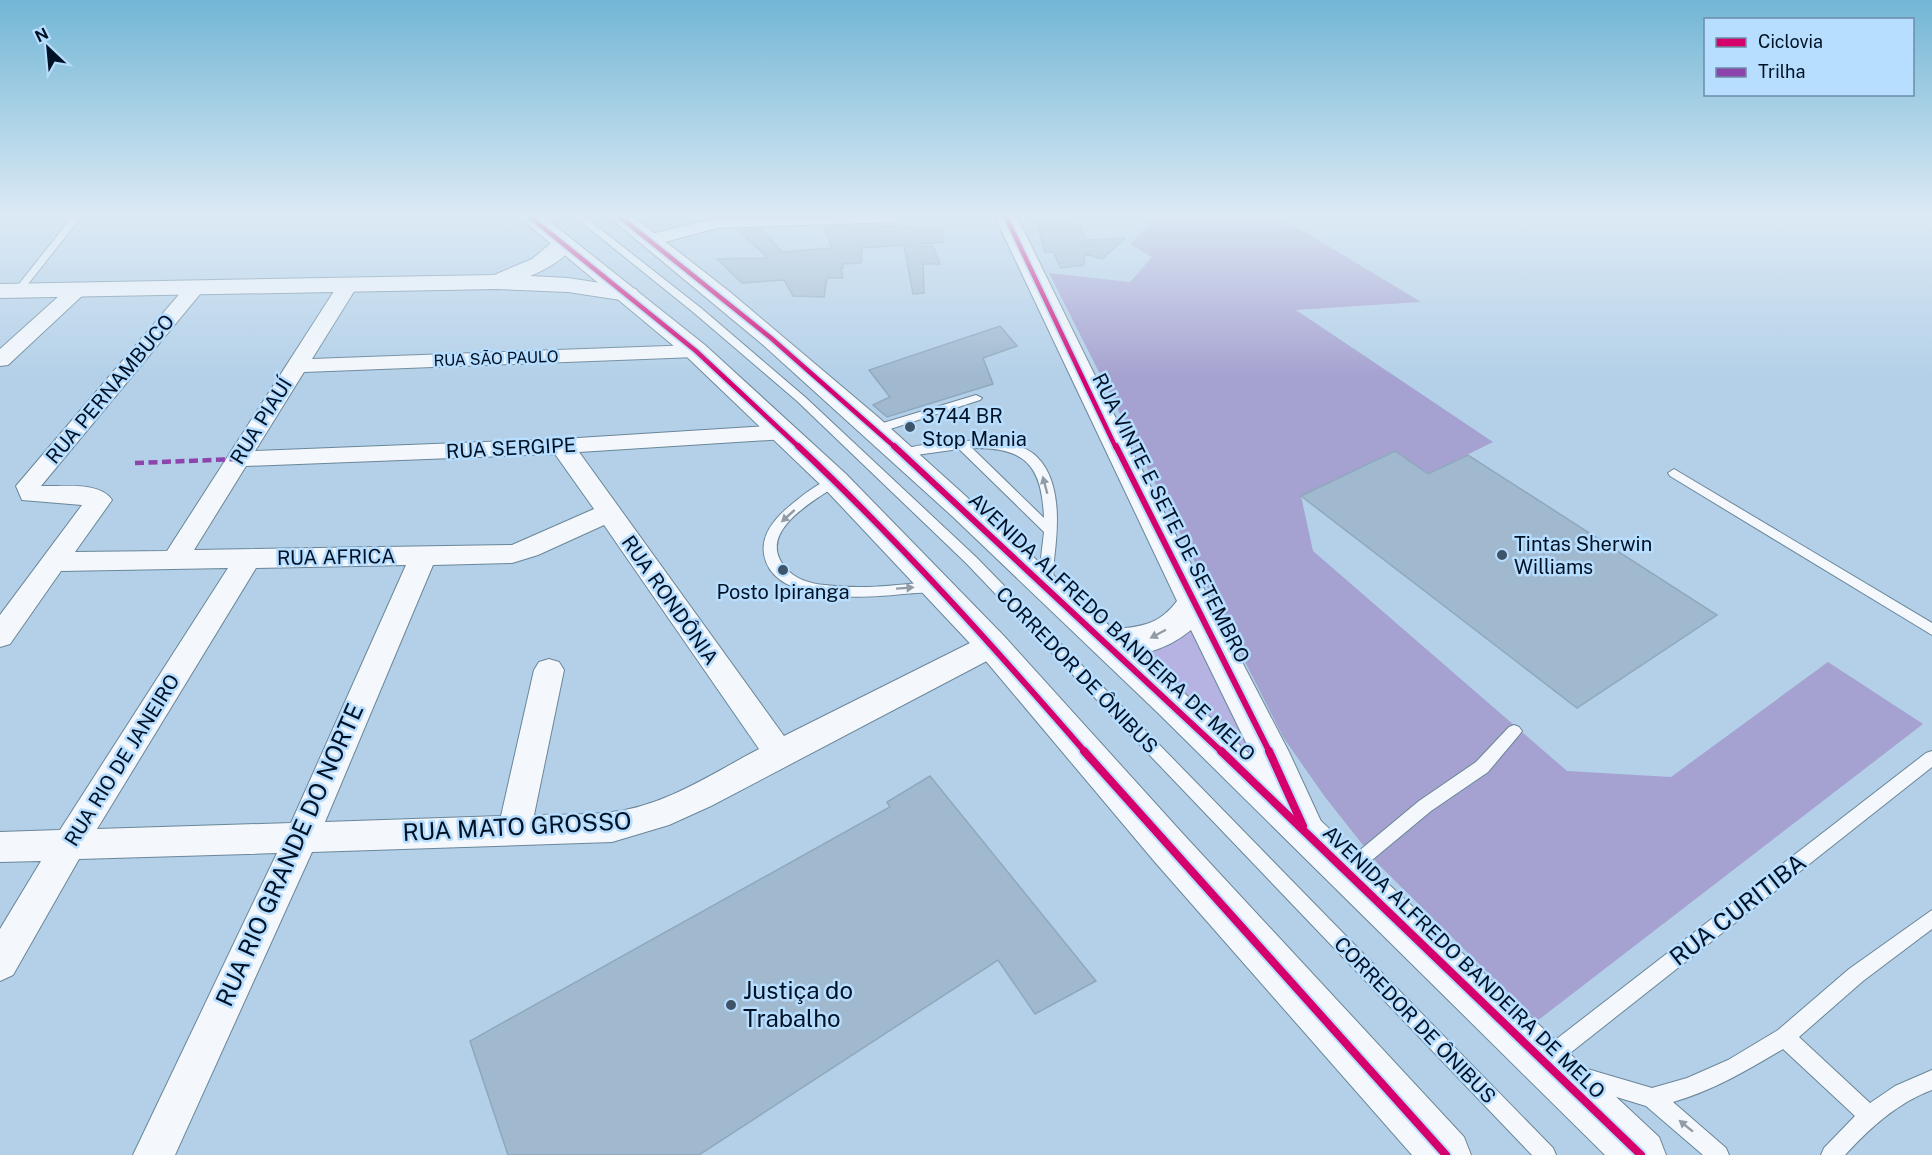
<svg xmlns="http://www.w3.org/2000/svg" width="1932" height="1155" viewBox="0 0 1932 1155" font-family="'Public Sans',sans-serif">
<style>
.green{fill:#b6b2e2}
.forest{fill:#a5a1d0}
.building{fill:#a0b9cf;stroke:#8fa8bd;stroke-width:1.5}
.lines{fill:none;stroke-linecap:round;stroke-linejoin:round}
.lane-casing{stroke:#6a8699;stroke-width:2}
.street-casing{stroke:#6a8699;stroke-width:2}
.secondary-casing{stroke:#6a8699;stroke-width:2}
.primary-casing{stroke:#6a8699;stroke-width:2}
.highway-casing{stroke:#6a8699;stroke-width:2}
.lane{fill:#f4f8fc;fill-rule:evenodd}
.street{fill:#f4f8fc;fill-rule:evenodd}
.secondary{fill:#f4f8fc;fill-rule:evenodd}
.primary{fill:#f4f8fc;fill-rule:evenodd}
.highway{fill:#f4f8fc;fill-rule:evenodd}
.quiet{stroke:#8e44ad;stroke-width:4.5;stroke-dasharray:9 4.5;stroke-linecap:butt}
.cycleway-far2-casing{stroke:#b7ddff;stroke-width:8}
.cycleway-far1-casing{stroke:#b7ddff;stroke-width:10}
.cycleway-casing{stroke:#b7ddff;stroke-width:12}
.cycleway-far2{stroke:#d6006c;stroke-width:4.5}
.cycleway-far1{stroke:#d6006c;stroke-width:6}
.cycleway{stroke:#d6006c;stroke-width:8}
.oneway{fill:#929ca6}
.poi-dot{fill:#3f5469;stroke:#b7ddff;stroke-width:2}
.labels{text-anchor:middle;stroke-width:5;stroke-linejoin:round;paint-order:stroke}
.far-street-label{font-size:16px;fill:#001225;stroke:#b7ddff}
.street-label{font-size:20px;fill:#001225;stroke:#b7ddff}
.poi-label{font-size:20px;fill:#001225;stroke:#b7ddff;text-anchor:start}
.near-street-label{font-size:24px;fill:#001225;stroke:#b7ddff}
.near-poi-label{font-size:24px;fill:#001225;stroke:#b7ddff;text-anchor:start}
</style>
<rect width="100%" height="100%" fill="#b3d0e8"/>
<!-- green -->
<polygon class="green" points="1190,619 1289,805 1138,653"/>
<!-- forest -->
<polygon class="forest" points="1158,217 1270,217 1305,232 1421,302 1296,310 1493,442 1428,474 1394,451 1301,496 1313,551 1567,771 1671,777 1828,662 1923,724 1537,1021 1378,864 1325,797 1283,737 1049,273 1130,282 1152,257 1130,244"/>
<!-- building -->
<g class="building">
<polygon points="1035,217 1063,217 1065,226 1080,225 1085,240 1125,238 1102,259 1085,254 1084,265 1061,268 1053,252 1045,252"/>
<polygon points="857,225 942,229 943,242 922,244 922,247 933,246 940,264 923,264 924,293 913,294 904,245 862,248 861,263 843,264 843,268 841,268 843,278 827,278 824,297 793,296 784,280 742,283 717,259 768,258 738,230 762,229 782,252 832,248 824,227"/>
<polygon points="1000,326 1017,346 983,358 993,384 887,417 873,405 890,397 869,370"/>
<polygon points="1395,451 1428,474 1468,455 1717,615 1577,708 1301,496"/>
<polygon points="930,776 1096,981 1035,1014 998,960 699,1155 508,1155 470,1041 890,807 887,802"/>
</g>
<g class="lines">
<!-- lane casing -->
<g class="lane-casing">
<g id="lane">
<polygon points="72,217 81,217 21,293 15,293 15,289"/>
<polygon points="575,217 585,217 701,308 805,397 976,557 1553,1148 1556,1155 1532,1155 966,563 797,401 693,312"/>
<polygon points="976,395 982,398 980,400 881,432 873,432 871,429 873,426"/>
<path d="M985,440C1002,442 1024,444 1037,457C1062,482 1058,528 1054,560C1054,569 1054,579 1050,587L1045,589L1038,584L1044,532L959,449L902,457L896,453C907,443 968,441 985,440ZM972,448C1025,447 1042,465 1044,518Z"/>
<polygon points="1674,469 1932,623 1932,635 1670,476 1668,473"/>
<path d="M835,477L839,478L841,481L839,484C815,500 755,532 785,567C794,579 811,584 825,585C862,590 899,585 935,581L940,583L942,586L940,589C928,593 915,593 903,594C867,598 772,605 764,554C761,536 773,521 785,510C798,499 818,482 835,477Z"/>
<polygon points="1514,725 1519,727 1522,731 1519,735 1488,772 1431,811 1354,875 1348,878 1342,875 1339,870 1342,865 1419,801 1476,762 1509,727"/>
<polygon points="1932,751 1932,767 1555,1065 1548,1068 1541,1065 1538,1058 1541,1051 1926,753"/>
<path d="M1932,910V929L1863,981L1799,1037L1870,1103L1895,1086L1932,1070V1090C1897,1103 1870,1128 1845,1155H1821L1824,1148L1855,1116L1783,1049C1748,1070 1712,1091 1673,1102L1726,1148L1729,1155H1703L1646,1106L1577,1085L1574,1078L1577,1071L1584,1068L1652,1088L1687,1078L1728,1060L1778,1030L1849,969Z"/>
</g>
</g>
<!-- street casing -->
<g class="street-casing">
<g id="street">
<polygon points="902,217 893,222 717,228 650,246 641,240 643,236 717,218"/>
<path d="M348,279L358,285L312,359L696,345L704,346L707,351L704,356L696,357L304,372L255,451L562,439L785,425L793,427L797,432L793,437L785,439L579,452L784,736L982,637L992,634L1002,637L1006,645L1002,653L711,806L669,825L612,842L312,852L175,1155H133L277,853L79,859L13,975L0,981V929L41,861L0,862V832L60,830L228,568L61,571L10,644L0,647V615L82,505L22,500L16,486L187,285H201L204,289L201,293L41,486C61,487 100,481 112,500L75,552L167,551L338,285ZM555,454L594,509L512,545L194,550L246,466ZM604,525L759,749C713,773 665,806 612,812C586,816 559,814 534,815L564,670L559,662L549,659L539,662L534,670L501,816L325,822L433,565L512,563L538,555ZM406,565L291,823L97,829L256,568Z"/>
<polygon points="76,285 83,287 86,291 83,295 8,365 0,366 0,349 69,287"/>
</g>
</g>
<!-- secondary casing -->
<g class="secondary-casing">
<path id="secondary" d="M564,237L572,239L575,244C565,259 547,269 530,276L568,278L627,287L636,289L639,294L636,299L627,301L568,292L496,289L0,298V284L494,275L532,259L556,239Z"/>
</g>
<!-- primary casing -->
<g class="primary-casing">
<path id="primary" d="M995,217H1017L1129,445L1289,752L1325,830L1319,843L1305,848L1291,843L1256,763L1191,630C1166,651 1128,662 1097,652L1091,643L1097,634C1130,623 1152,634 1177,601Z"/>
</g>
<!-- highway casing -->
<g class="highway-casing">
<g id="highway">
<polygon points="519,217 544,217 705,345 846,474 1004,636 1184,835 1464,1137 1471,1155 1412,1155 1154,861 980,654 824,488 687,357"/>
<polygon points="609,217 634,217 730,292 878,417 1183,692 1659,1137 1666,1155 1605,1155 1157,712 952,516 762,344"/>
</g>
</g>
<!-- lane -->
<use href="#lane" class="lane"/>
<!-- street -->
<use href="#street" class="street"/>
<!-- secondary -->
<use href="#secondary" class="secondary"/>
<!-- primary -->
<use href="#primary" class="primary"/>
<!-- highway -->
<use href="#highway" class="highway"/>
<!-- quiet -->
<polyline class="quiet" points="135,463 238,459"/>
<!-- cycleway-far2 casing -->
<g class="cycleway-far2-casing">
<g id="cycleway-far2">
<polyline points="530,217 696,351 800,448"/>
<polyline points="620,217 771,338 896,448"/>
<polyline points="1006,217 1116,448"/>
</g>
</g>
<!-- cycleway-far1 casing -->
<g class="cycleway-far1-casing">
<g id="cycleway-far1">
<path d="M798,446C900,542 994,647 1086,753"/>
<polyline points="894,446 1223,753"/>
<polyline points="1116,446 1270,753"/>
</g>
</g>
<!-- cycleway casing -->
<g class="cycleway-casing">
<g id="cycleway">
<polyline points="1084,751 1446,1155"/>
<polyline points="1221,751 1641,1155"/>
<polyline points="1269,751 1303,826"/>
</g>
</g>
<!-- cycleway-far2 -->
<use href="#cycleway-far2" class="cycleway-far2"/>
<!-- cycleway-far1 -->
<use href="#cycleway-far1" class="cycleway-far1"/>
<!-- cycleway -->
<use href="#cycleway" class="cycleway"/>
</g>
<!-- one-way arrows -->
<defs><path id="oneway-solid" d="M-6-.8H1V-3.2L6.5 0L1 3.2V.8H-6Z" transform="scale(1.5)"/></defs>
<g class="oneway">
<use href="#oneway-solid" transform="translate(1045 485) rotate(-105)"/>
<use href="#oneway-solid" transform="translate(788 516) rotate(138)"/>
<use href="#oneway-solid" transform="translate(905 588) rotate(-4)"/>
<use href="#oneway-solid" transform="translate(1158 634) rotate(152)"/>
<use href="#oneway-solid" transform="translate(1686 1126) rotate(-141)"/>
</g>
<!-- sky -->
<linearGradient id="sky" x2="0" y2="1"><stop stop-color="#72b6d5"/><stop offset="0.57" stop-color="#ddeaf5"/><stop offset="1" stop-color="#ddeaf5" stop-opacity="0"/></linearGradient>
<rect width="1932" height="379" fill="url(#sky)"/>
<!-- markers -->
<g class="poi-dot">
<circle cx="910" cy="427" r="6"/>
<circle cx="1502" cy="555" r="6"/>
<circle cx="783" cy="570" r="6"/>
<circle cx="731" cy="1005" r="6"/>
</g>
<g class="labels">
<!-- far-street labels -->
<g class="far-street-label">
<text transform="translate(496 358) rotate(-2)" y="6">RUA SÃO PAULO</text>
</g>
<!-- street labels -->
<g class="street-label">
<text transform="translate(110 389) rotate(-50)" y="7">RUA PERNAMBUCO</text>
<text transform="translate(261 421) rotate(-58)" y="7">RUA PIAUÍ</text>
<text transform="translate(511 448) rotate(-3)" y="7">RUA SERGIPE</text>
<text transform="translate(1171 518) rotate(63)" y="7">RUA VINTE E SETE DE SETEMBRO</text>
<text transform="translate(336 557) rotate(-1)" y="7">RUA AFRICA</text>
<text transform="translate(670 600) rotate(55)" y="7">RUA RONDÔNIA</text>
<text transform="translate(1112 627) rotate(43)" y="7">AVENIDA ALFREDO BANDEIRA DE MELO</text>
<text transform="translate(1077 670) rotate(46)" y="7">CORREDOR DE ÔNIBUS</text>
<text transform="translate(122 760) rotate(-58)" y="7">RUA RIO DE JANEIRO</text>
<text transform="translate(1464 962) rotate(44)" y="7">AVENIDA ALFREDO BANDEIRA DE MELO</text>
<text transform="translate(1415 1020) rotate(46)" y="7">CORREDOR DE ÔNIBUS</text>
</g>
<!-- poi labels -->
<g class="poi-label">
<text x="922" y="423">3744 BR<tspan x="922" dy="23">Stop Mania</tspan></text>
<text x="1514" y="551">Tintas Sherwin<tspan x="1514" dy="23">Williams</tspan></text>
<text x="783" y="599" text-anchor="middle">Posto Ipiranga</text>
</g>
<!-- near-street labels -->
<g class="near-street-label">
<text transform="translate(517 827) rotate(-3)" y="8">RUA MATO GROSSO</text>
<text transform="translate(290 855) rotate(-66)" y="8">RUA RIO GRANDE DO NORTE</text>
<text transform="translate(1738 910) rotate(-38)" y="8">RUA CURITIBA</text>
</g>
<!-- near-poi labels -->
<g class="near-poi-label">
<text x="743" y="999">Justiça do<tspan x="743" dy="28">Trabalho</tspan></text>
</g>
</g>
<!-- legend -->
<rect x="1704" y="18" width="210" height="78" fill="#b7ddff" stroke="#6e8ca8" stroke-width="1.5"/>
<rect x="1716" y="38" width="30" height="9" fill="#d6006c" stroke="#6e8ca8" stroke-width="1.5"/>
<text x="1758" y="48" font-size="18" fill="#001225">Ciclovia</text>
<rect x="1716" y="68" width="30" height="9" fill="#8e44ad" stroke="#6e8ca8" stroke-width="1.5"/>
<text x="1758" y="78" font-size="18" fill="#001225">Trilha</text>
<!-- north arrow -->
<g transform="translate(48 48) rotate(334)" stroke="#b7ddff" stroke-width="4.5" paint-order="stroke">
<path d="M0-4.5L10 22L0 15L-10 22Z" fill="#001225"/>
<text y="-9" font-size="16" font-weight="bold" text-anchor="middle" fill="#001225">N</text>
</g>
</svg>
